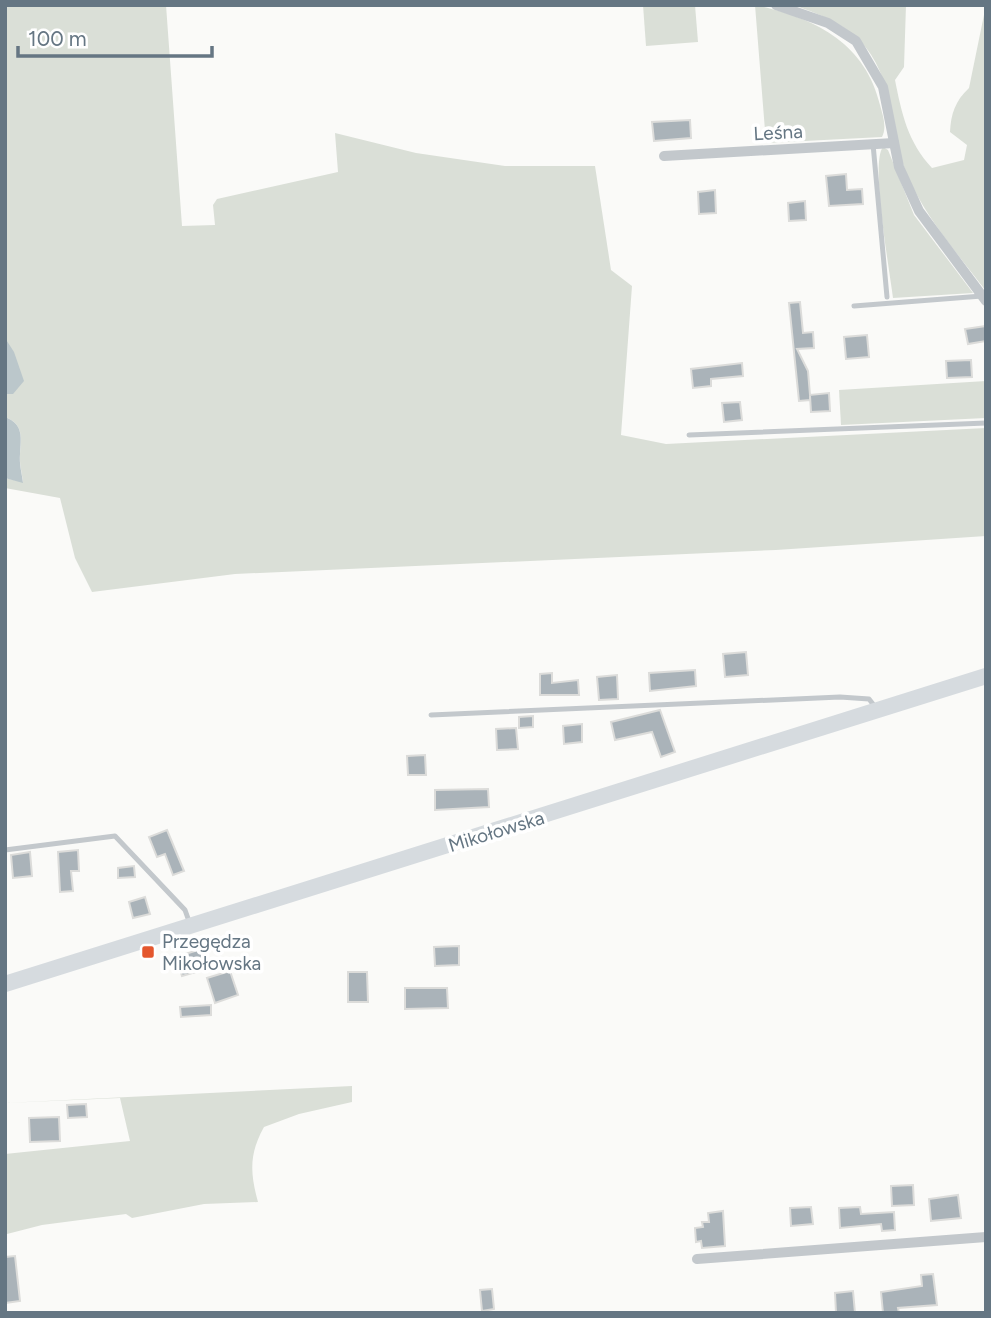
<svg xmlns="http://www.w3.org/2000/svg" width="991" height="1318" viewBox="0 0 991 1318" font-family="Figtree,sans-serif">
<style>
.green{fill:#dadfd7}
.water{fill:#bbc7cb}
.building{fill:#aab3b9;stroke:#dcdcda;stroke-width:2}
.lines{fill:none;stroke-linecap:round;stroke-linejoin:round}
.service{stroke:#c3c8cc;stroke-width:5}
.minor{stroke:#c3c8cc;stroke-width:10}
.secondary{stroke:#d6dbdf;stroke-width:16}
.poi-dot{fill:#e4572e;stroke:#fff;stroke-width:2.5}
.labels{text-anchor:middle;stroke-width:7;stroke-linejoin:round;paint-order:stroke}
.street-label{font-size:19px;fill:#657683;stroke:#fff}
.poi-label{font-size:19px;fill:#657683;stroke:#fff;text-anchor:start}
</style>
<rect width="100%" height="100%" fill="#fafaf8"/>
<!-- green -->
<g class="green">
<path d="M5,5H166L182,226L215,225L213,205L217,199L338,172L335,133L416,153L505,166H595L611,270L632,286L621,435L666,444L986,428V536L776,550L235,574L92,592L75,558L60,498L5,488V478L23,482C22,473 19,463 20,454C21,437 24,424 5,417Z"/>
<polygon points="643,5 695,5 698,42 646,46"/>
<path d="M755,5C814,18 865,42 880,105C883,116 887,127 882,137L766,143Z"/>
<path d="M793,5H906L904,67L895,80C902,115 908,142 932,168L964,160L967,145L950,132C951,114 955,101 969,88L986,5V291C957,253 924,216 906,172C899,156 898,136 894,120C880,50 860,27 793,5Z"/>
<path d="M883,147L888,150L914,215L973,293L893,298C890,272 870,163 883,147Z"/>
<polygon points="986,381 986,418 841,425 839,390"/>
<path d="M352,1086V1102L299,1114L264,1127C249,1154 250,1173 258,1202L204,1204L132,1218L126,1214L42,1225L7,1234L5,1154L130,1141L120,1098L5,1103Z"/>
</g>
<!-- water -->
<g class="water">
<polygon points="5,338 14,352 24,381 13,394 5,394"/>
<path d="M5,417C24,424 21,438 20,454C19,464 22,474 23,483L5,478Z"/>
</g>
<!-- building -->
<g class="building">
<polygon points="690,120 691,138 654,141 652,122"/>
<polygon points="846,174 847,190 862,189 863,204 829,206 826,176"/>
<polygon points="715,190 716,213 699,214 698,192"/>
<polygon points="805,201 806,220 789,221 788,203"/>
<polygon points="800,302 803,333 813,332 814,348 797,349 808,371 810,395 829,393 830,411 811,412 810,396 810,400 799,401 789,303"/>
<polygon points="986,326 986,341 968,344 965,329"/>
<polygon points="867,335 869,357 846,359 844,337"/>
<polygon points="971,360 972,377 947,378 946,361"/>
<polygon points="742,363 743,376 711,379 711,386 693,388 691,369"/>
<polygon points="740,402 742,420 724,422 722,403"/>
<polygon points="746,652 748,675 725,677 723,654"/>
<polygon points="695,670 696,686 650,691 649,673"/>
<polygon points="552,673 552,683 578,680 579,695 540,695 540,674"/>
<polygon points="617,675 618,699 599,700 597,677"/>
<polygon points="660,710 675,752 661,757 652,732 615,740 611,722"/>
<polygon points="533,716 533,727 519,728 519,717"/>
<polygon points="582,724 582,742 564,744 563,726"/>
<polygon points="516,728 518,749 497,750 496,729"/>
<polygon points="425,755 426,775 408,775 407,756"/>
<polygon points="488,789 489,807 435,810 435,790"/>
<polygon points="167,830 184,871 173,875 165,854 157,857 149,837"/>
<polygon points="78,850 79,871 71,871 73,891 60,892 58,852"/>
<polygon points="30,852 32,876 13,878 11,855"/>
<polygon points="134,866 135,877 118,878 118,868"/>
<polygon points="145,897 150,914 133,918 129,902"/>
<polygon points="459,946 459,965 435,966 434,947"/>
<polygon points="201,949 206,969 182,976 176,957"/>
<polygon points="230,971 238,995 215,1003 207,978"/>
<polygon points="348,972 367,972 368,1002 348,1002"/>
<polygon points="405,988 447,988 448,1008 405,1009"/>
<polygon points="211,1005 211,1015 181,1017 180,1007"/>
<polygon points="86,1104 87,1117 68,1118 67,1105"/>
<polygon points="59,1117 60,1141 30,1142 29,1118"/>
<polygon points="913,1185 914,1205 892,1206 891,1186"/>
<polygon points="958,1195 961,1218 931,1221 929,1199"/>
<polygon points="811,1207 813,1224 791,1226 790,1208"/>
<polygon points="860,1207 861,1214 894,1212 895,1230 882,1231 881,1224 840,1228 839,1208"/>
<polygon points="723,1211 725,1246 702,1248 701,1241 696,1242 695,1228 703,1227 702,1222 709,1222 708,1213"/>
<polygon points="15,1256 20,1301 5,1303 5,1257"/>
<polygon points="933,1274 937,1305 898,1308 899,1313 883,1313 881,1292 922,1286 921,1275"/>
<polygon points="492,1289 494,1309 482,1311 480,1290"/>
<polygon points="853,1291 855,1313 836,1313 835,1293"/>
</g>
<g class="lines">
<!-- service -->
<g class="service">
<polyline points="873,144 887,297"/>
<polyline points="854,306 982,296"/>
<polyline points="689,435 986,423"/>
<polyline points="431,715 840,697 869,699 876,708"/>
<polyline points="5,850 115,836 185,910 190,924"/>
</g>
<!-- minor -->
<g class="minor">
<polyline points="776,5 828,23 856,41 883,87 899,167 919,211 986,301"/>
<polyline points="664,156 894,143"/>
<polyline points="697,1259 986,1237"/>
</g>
<!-- secondary -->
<polyline class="secondary" points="5,984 986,676"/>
</g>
<!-- markers -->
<rect class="poi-dot" x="141" y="945" width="14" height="14" rx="3.5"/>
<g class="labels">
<!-- street labels -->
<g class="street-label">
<text transform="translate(778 132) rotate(-3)" y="7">Leśna</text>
<text transform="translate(496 831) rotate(-17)" y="7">Mikołowska</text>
</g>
<!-- poi labels -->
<g class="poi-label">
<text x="162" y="948">Przegędza<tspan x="162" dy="22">Mikołowska</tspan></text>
</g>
</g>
<!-- border -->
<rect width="991" height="1318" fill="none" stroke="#657683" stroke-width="14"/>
<!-- scale -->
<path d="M18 46v10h194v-10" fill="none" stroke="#657683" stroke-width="3.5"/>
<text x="28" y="46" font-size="21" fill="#657683" stroke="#ffffff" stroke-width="5" paint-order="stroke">100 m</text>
</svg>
